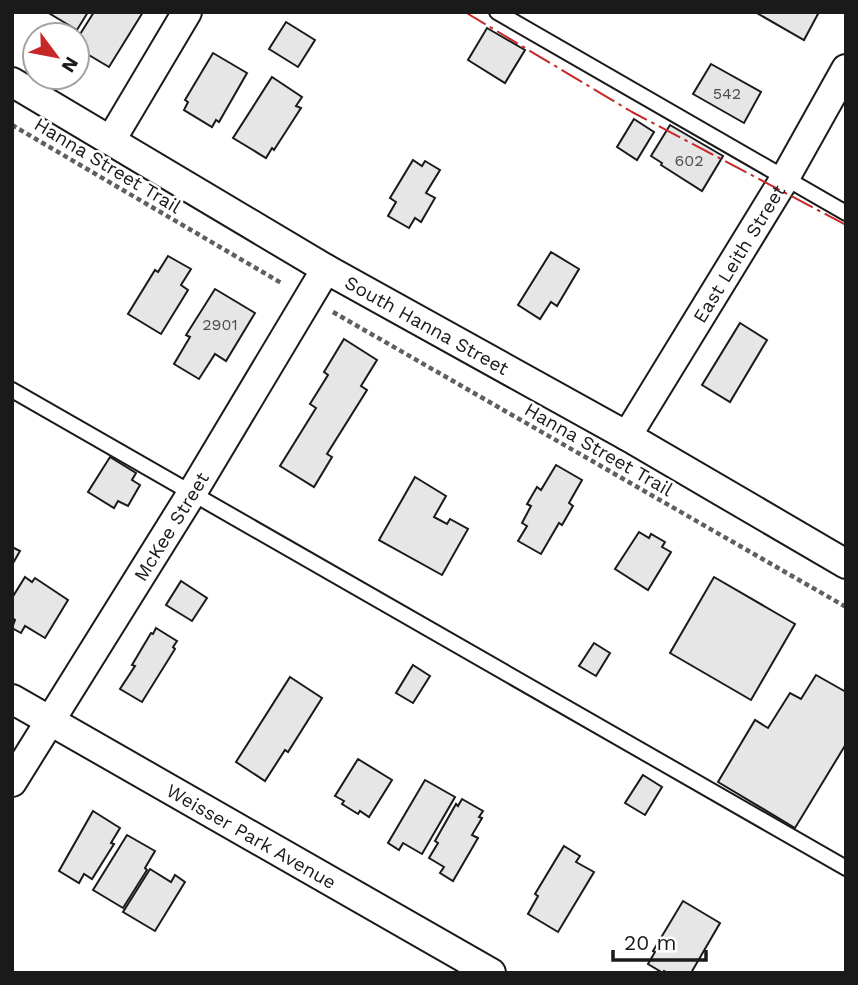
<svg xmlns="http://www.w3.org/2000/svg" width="858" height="985" viewBox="0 0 858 985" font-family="'Work Sans',sans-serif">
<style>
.building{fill:#e6e6e6;stroke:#1a1a1a;stroke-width:2}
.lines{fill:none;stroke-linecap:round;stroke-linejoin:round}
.service-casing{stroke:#1a1a1a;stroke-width:18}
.minor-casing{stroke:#1a1a1a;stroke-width:32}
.path{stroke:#5f5f5f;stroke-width:4.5;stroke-dasharray:5 3.5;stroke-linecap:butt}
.service{stroke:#fff;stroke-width:14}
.minor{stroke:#fff;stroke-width:28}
.power{stroke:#c62828;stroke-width:2;stroke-dasharray:24 5 3.5 5;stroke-linecap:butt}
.labels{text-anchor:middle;stroke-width:5;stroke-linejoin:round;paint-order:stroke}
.number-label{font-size:16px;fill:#4d4d4d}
.street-label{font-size:19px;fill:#1a1a1a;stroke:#fff}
</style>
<rect width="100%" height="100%" fill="#fff"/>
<!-- building -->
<g class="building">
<polygon points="47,12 88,12 77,30"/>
<polygon points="94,12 143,12 109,67 77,48 77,39"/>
<polygon points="755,12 819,12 804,40"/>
<polygon points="286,22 315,40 298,67 269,49"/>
<polygon points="487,28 525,50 505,83 468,60"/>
<polygon points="213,53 247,73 219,122 216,120 212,127 184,110 188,102 185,100"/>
<polygon points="711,64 761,92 744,123 693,94"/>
<polygon points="272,77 302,97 296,106 301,108 274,150 272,148 266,158 233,138"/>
<polygon points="634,119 654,132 637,160 617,147"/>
<polygon points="670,125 723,156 702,191 661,165 662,163 651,156"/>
<polygon points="413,160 422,166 425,161 440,170 426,193 435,198 421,222 415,218 409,228 388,216 396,202 390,198"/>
<polygon points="551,252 579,269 557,306 551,302 540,319 518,305"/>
<polygon points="168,256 191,269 181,285 188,290 161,334 128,314 155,270 158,272"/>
<polygon points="215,289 255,313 226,361 215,354 199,379 174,364 190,337 186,335"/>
<polygon points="740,323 767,340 730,402 702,385"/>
<polygon points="344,339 377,360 361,386 367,390 327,454 332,457 314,487 280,466 316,408 310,404 328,375 324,372"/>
<polygon points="110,457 136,473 132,480 140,485 128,506 118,501 114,508 88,492"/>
<polygon points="556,465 582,480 569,503 573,506 562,525 559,523 541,554 518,541 527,526 522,523 531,506 527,504 537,487 541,490"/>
<polygon points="415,477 446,496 434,517 447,524 450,519 468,529 442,575 379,540"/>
<polygon points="639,532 649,538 651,534 665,542 662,547 671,552 648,590 615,569"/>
<polygon points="12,547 20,551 12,565"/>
<polygon points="25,577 32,582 35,578 68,600 45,638 25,626 21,633 12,628 15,620 12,618 12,598"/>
<polygon points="714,577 795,624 751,700 670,653"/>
<polygon points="181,581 207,598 192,621 166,605"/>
<polygon points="156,628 177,641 173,647 175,649 142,702 120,689 135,666 132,665 151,633 153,634"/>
<polygon points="594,643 610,653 596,676 579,666"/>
<polygon points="413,665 430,676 413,703 396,693"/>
<polygon points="816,675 846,692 846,744 795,828 718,782 755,720 768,728 790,693 801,699"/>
<polygon points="290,677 322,698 288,752 285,750 265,781 236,762"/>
<polygon points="358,759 392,780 369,817 360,811 358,814 342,804 344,801 335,796"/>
<polygon points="643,775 662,787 645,815 625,803"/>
<polygon points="425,780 455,797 422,854 403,843 399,850 388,843"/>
<polygon points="462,799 483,811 479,817 482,818 472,835 478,838 453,881 440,873 444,867 429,858 438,843 435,841 456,804 458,806"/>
<polygon points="93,811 120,828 111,843 114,844 92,879 84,874 79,883 59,871"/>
<polygon points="127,835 155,851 145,868 147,870 123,908 93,890"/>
<polygon points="564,846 580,856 576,862 594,872 558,932 528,914 538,896 535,894"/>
<polygon points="150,869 171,882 175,875 185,882 155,931 123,912"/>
<polygon points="683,901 720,923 691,973 668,973 664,971 663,973 648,964 655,952 653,951"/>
</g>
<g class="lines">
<!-- service casing -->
<g class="service-casing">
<g id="service">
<polyline points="497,12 846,213"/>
<polyline points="12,390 846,868"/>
</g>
</g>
<!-- minor casing -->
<g class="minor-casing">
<g id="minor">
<path id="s1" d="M12,82L326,269L627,436L846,564"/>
<polyline points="111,140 187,12"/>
<path id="s2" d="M627,436L785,178L846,69"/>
<path id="s3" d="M12,699L491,973"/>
<path id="s4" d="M12,782L192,493L326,269"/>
</g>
</g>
<!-- path -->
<g class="path">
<polyline points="12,125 283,284"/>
<polyline points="333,312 846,607"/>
</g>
<!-- service -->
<use href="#service" class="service"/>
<!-- minor -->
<use href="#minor" class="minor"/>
<!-- power -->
<polyline class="power" points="465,12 632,112 846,225"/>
</g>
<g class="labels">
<!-- number labels -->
<g class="number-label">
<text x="727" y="99">542</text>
<text x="689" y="166">602</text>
<text x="220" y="330">2901</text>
</g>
<!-- street labels -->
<g class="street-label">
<text transform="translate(108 165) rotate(31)" y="7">Hanna Street Trail</text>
<text dy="7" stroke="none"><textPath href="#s2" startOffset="214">East Leith Street</textPath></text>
<text dy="7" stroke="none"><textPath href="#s1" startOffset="481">South Hanna Street</textPath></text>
<text transform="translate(599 449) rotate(30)" y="7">Hanna Street Trail</text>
<text dy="7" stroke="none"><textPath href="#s4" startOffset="301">McKee Street</textPath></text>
<text dy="7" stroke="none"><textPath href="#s3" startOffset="276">Weisser Park Avenue</textPath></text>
</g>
</g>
<!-- border -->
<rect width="858" height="985" fill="none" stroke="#1a1a1a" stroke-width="28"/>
<!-- north arrow -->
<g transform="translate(56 56) rotate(122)"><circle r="33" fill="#ffffff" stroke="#a3a3a3" stroke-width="2"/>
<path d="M0-5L12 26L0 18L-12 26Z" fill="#c62828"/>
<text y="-10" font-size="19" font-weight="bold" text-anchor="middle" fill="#1a1a1a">N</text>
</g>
<!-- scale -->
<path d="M613 950v10h93v-10" fill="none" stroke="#1a1a1a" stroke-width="3.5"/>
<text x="624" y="950" font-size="21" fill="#1a1a1a" stroke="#ffffff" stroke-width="5" paint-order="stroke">20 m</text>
</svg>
